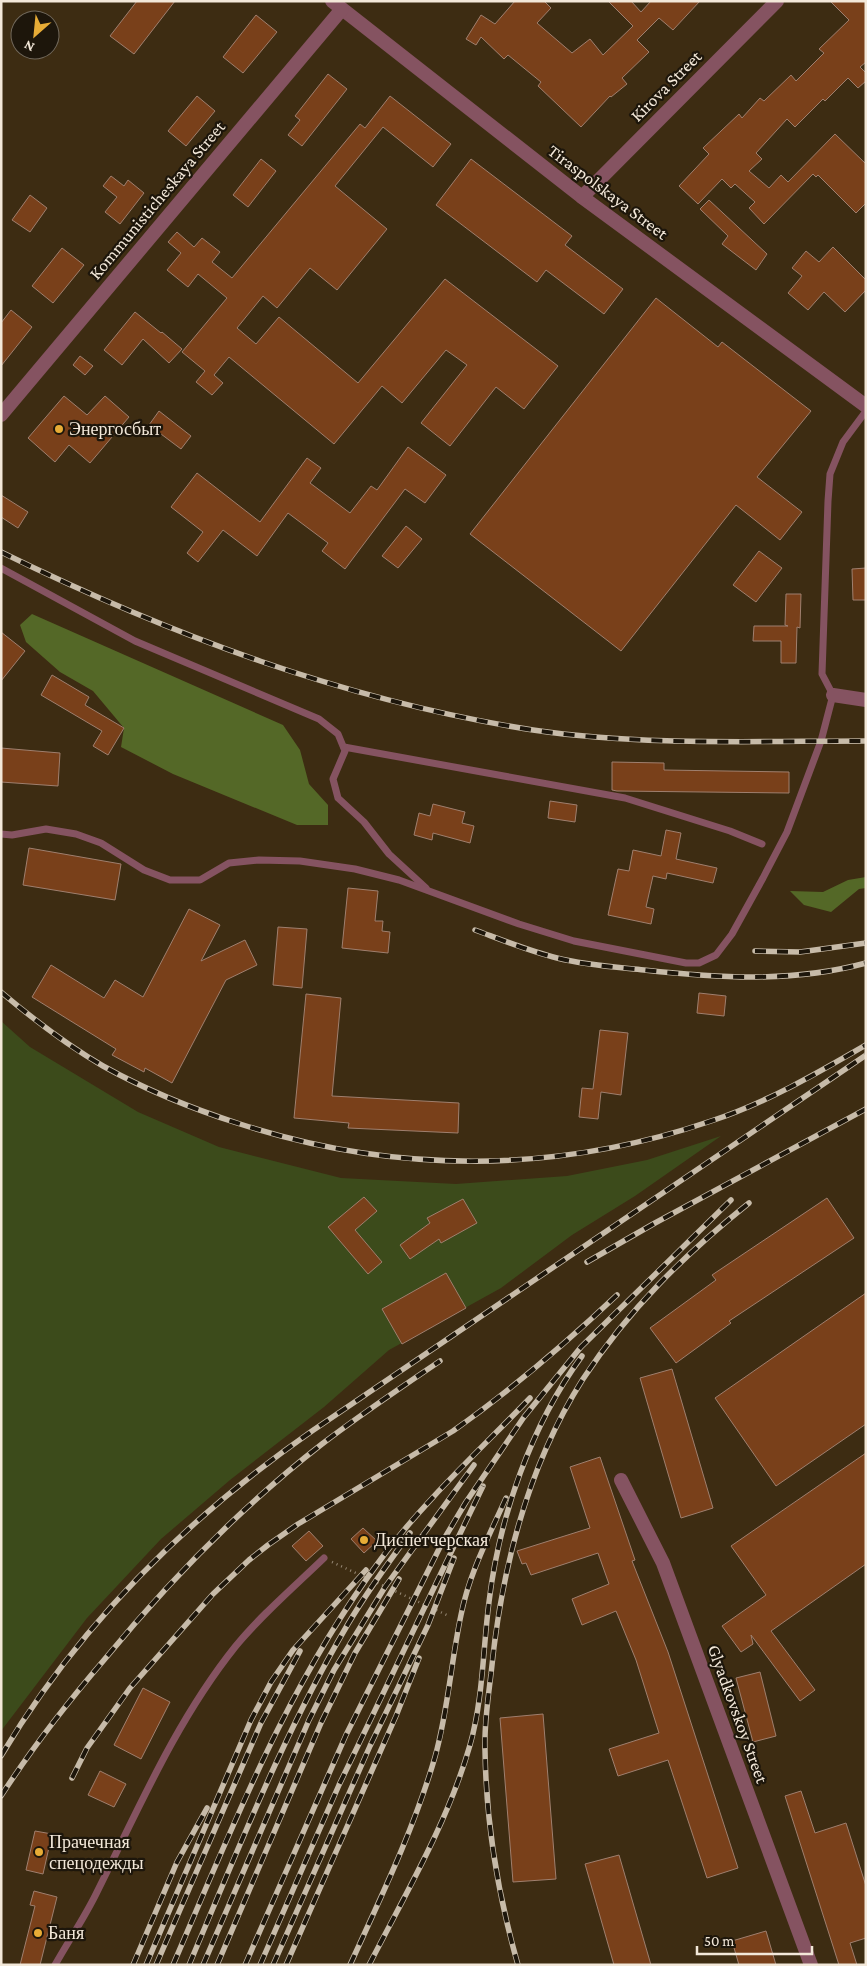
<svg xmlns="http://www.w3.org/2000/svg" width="867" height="1966" viewBox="0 0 867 1966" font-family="'Crimson Pro',serif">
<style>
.green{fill:#3c4b1b}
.forest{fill:#546827}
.building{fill:#79401a;stroke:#9f7f6e}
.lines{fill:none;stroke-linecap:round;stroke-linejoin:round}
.path{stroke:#988a76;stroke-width:2.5;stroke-dasharray:1 4;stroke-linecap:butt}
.service{stroke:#855361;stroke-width:7}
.minor{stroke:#855361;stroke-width:14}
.rail-casing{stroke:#c7bba9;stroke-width:5.5}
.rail{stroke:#1d160b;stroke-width:4;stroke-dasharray:11;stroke-linecap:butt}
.poi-dot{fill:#e7ac36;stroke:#1d160b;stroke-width:2}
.labels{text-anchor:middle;stroke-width:4.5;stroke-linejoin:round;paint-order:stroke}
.street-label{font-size:18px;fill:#f3e8d9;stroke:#1d160b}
.poi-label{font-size:18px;fill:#f3e8d9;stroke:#1d160b;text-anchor:start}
</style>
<rect width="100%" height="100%" fill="#3d2c12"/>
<!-- green -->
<polygon class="green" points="1,1021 30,1047 138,1112 219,1147 341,1178 456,1184 567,1176 647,1160 721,1136 635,1196 572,1235 501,1288 389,1350 324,1407 230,1480 161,1539 87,1618 1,1731"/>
<!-- forest -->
<g class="forest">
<polygon points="32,614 283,725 300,750 309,784 328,805 328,825 297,825 173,774 121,747 124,728 93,691 60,672 26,642 20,625"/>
<polygon points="866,877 866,888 859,889 831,912 804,905 790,891 823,892 848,880"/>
</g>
<!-- building -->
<g class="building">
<polygon points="137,1 175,1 134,54 110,36"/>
<polygon points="515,1 544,1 551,8 537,23 572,53 590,39 603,55 633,26 608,1 631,1 641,12 651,1 700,1 673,30 659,18 637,40 649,52 622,78 627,84 611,97 610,96 581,127 538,86 541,82 508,55 504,59 481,37 476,45 466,39 481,15 495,24"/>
<polygon points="830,1 866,1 866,62 860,67 866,73 866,81 858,88 848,78 825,101 823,99 795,127 787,119 756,153 762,159 749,171 769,188 781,175 788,182 835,134 866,164 866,203 856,213 818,175 816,177 813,174 764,224 749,208 755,202 735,184 731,188 722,179 698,204 679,186 709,154 703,148 739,114 742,118 760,98 764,101 791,75 796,81 824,53 819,49 849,20"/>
<polygon points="256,15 277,32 243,73 223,57"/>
<polygon points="328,74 347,89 302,146 288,135 300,120 295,116"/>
<polygon points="197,96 215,111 186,146 168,131"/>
<polygon points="390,96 451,144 433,167 383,127 335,186 387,229 337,290 310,268 277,308 263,296 237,328 256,344 279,317 358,383 445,279 558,366 524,409 496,387 450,446 421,423 467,365 446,350 402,403 382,386 334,444 229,357 214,375 223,383 212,395 196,382 205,371 182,352 227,298 198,274 188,287 167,270 181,253 168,242 177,232 194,247 202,238 220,252 212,262 232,278 360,124 365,128"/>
<polygon points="261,159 276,171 248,207 233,195"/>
<polygon points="471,159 572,236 565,245 623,289 604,314 546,270 537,282 436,205"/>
<polygon points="111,176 124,186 128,180 144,193 120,224 105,212 117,197 103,186"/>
<polygon points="30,195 47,208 30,232 12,220"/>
<polygon points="709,200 767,254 756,270 722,244 728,236 700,209"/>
<polygon points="833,247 866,280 866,290 845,312 824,292 808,310 788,293 802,276 792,268 806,251 819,262"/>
<polygon points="62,248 84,265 53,303 32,286"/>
<polygon points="656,298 718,347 722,342 811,411 757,477 802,512 780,540 736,505 621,651 470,534"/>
<polygon points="11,310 32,327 1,366 1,323"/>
<polygon points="135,312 161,333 162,332 182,349 169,363 143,339 122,365 104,350"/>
<polygon points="80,356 93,366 85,375 73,365"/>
<polygon points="64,396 87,415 105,396 129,417 90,463 69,445 55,462 28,438"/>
<polygon points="159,411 191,436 181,449 149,425"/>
<polygon points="408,447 446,475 425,503 405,489 345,569 322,551 328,543 288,513 257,556 223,530 198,562 187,553 203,532 171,507 197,473 260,522 307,458 321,468 310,483 350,513 371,486 377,490"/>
<polygon points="1,495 28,512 18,528 1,517"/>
<polygon points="406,526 422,539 398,568 382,556"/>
<polygon points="759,551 782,568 756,602 733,585"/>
<polygon points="866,568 866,600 853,600 852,569"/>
<polygon points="786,594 801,594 800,628 797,627 796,663 781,663 781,641 753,641 754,626 788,626 785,625"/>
<polygon points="1,632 25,651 1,681"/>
<polygon points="52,675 89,697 85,705 124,728 108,755 93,746 102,731 41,695"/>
<polygon points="1,748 60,753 58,786 1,782"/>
<polygon points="612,762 664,763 664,770 789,772 789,793 617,791 612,790"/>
<polygon points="550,801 577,805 575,822 548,818"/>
<polygon points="433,804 465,812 462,823 474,826 470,843 433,833 432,840 414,835 419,813 430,816"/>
<polygon points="666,830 681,833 676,859 717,868 713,883 667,873 666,879 653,876 646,907 654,909 651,924 608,915 618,869 629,871 633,850 661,856"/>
<polygon points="29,848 121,864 115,900 23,885"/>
<polygon points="348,888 378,891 375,921 383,921 382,931 390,932 388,953 342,948"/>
<polygon points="189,909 220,925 201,961 245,940 257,965 226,980 172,1083 145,1068 144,1072 112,1055 116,1049 32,997 51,965 104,998 115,980 143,997"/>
<polygon points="278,927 307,929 302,988 273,985"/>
<polygon points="699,993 726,996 724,1016 697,1013"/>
<polygon points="306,994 341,998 332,1096 459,1103 458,1133 348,1128 349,1123 294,1118"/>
<polygon points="600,1030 628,1033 621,1095 601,1092 598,1119 579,1117 582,1088 593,1089"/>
<polygon points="364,1197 377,1211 355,1230 382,1262 368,1274 328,1227"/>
<polygon points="827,1198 854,1238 729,1321 731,1323 676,1363 650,1328 716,1280 712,1275"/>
<polygon points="463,1199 477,1223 441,1243 439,1239 410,1259 400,1245 430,1223 427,1218"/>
<polygon points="446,1273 466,1308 402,1344 382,1309"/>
<polygon points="866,1293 866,1424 776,1486 715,1398"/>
<polygon points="672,1369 713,1508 681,1518 640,1378"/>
<polygon points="866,1453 866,1564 771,1631 815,1690 800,1701 751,1635 753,1644 741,1652 722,1626 766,1595 731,1546"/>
<polygon points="600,1457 635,1560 632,1561 668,1652 738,1868 707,1878 668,1760 618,1776 609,1749 659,1733 636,1660 616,1611 582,1625 572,1599 609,1584 598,1553 531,1575 526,1563 522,1564 517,1551 590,1528 570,1467"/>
<polygon points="363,1528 377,1541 364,1553 351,1539"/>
<polygon points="309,1531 323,1546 306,1561 292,1546"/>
<polygon points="760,1672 776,1736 753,1742 736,1678"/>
<polygon points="143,1688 170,1702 141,1759 114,1745"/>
<polygon points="543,1714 556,1879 513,1882 500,1718"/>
<polygon points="100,1771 126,1784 114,1807 88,1795"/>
<polygon points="801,1791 815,1833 846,1823 866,1886 866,1938 850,1943 857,1965 839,1965 785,1796"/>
<polygon points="35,1831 52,1834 43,1874 26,1870"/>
<polygon points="619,1855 651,1965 614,1965 585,1864"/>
<polygon points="34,1891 57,1897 40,1965 20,1965 35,1906 30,1905"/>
<polygon points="766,1931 776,1965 739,1965 732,1941"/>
</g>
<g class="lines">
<!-- path -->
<polyline class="path" points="332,1562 449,1616"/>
<!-- service -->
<g class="service">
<polyline points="1,568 135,641 319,719 338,734 345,751 333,779 338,798 364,822 389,854 426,888"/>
<polyline points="344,747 625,798 730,831 762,844"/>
<polyline points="1,834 12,835 46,829 76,834 101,843 144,870 170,880 200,880 229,863 259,860 300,861 355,869 399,880 519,924 574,941 686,963 699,963 716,955 732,934 763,878 787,832 821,741 833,695 822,674 828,501 830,474 843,442 866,411"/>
<path d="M55,1965C69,1940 85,1917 97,1892C139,1808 176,1721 235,1647C261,1615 294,1587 324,1558"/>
</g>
<!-- minor -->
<g class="minor">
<polyline points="332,1 582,197 866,406"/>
<polyline points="582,197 777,1"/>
<polyline points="1,415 342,9"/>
<polyline points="833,695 866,700"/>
<polyline points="621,1480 663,1563 811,1965"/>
</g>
<!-- rail casing -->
<g class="rail-casing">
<g id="rail">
<path d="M1,552C170,635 347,701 533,730C642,746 755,741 866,741"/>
<path d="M475,930C502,940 529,951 557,958C585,965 615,967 644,970C718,978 792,983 866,963"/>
<polyline points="755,951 800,952 866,943"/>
<path d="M1,992C33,1019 67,1045 103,1066C146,1090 193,1109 240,1124C395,1174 556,1174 711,1121C766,1103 816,1074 866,1045"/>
<polyline points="587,1262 655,1223 866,1109"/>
<path d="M1,1756C79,1625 187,1518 312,1431L866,1055"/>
<path d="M72,1778L87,1748L130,1688L213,1594L249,1560L268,1545L298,1524L453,1431C511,1390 565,1344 617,1295"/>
<path d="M1,1796C32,1748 67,1703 104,1660C169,1581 241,1507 322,1444C360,1415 400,1388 440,1361"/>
<polyline points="133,1965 177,1862 207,1808"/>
<polyline points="146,1965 251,1720 271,1682 293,1650 366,1570"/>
<polyline points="156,1965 261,1723 300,1651"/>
<path d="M173,1965C234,1824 288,1683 381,1559C424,1501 480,1450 530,1398"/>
<path d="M189,1965C238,1850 284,1732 348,1624C367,1592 388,1563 410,1533"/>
<polyline points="203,1965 309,1720 334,1670 385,1587 474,1465"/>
<polyline points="217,1965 321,1723 355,1653 399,1579"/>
<polyline points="245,1965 346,1735 444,1539 466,1502 524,1417 581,1347 731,1200"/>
<polyline points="260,1965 339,1785 483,1486"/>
<polyline points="273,1965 370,1746 428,1625 454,1558"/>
<polyline points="286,1965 396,1716 419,1658"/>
<path d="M350,1965C381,1897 414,1829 435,1757C448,1711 451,1662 461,1615C469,1574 489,1536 506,1498"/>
<path d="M369,1965C406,1893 448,1822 470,1745C483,1700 483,1648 489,1602C499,1518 531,1425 582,1356"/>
<path d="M518,1965C498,1895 486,1823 485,1750C484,1725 488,1699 491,1674C501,1571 527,1467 583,1379C629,1309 684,1255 749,1203"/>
</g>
</g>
<!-- rail -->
<use href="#rail" class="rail"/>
</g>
<!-- markers -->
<g class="poi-dot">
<circle cx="59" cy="429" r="5"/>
<circle cx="364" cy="1540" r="5"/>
<circle cx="39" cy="1852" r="5"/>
<circle cx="38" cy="1933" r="5"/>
</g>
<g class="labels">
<!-- street labels -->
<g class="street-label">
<text transform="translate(666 86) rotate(-45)" y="6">Kirova Street</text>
<text transform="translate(608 192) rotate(37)" y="6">Tiraspolskaya Street</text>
<text transform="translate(157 200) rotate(-50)" y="6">Kommunisticheskaya Street</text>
<text transform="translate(738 1714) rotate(70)" y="6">Glyadkovskoy Street</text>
</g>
<!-- poi labels -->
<g class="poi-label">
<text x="69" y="435">Энергосбыт</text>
<text x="374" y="1546">Диспетчерская</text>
<text x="49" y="1848">Прачечная<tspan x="49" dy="21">спецодежды</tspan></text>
<text x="48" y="1939">Баня</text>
</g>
</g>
<!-- border -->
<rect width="867" height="1966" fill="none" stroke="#f3e8d9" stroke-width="5"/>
<!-- north arrow -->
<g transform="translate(35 35) rotate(207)"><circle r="24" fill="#1d160b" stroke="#736a5d"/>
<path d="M0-4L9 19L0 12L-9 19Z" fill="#e7ac36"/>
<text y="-8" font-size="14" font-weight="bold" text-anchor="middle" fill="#f3e8d9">N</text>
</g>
<!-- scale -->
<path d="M697 1946v8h115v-8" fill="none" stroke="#f3e8d9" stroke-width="2.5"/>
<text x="704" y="1946" font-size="15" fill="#f3e8d9" stroke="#1d160b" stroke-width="4" paint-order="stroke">50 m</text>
</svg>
